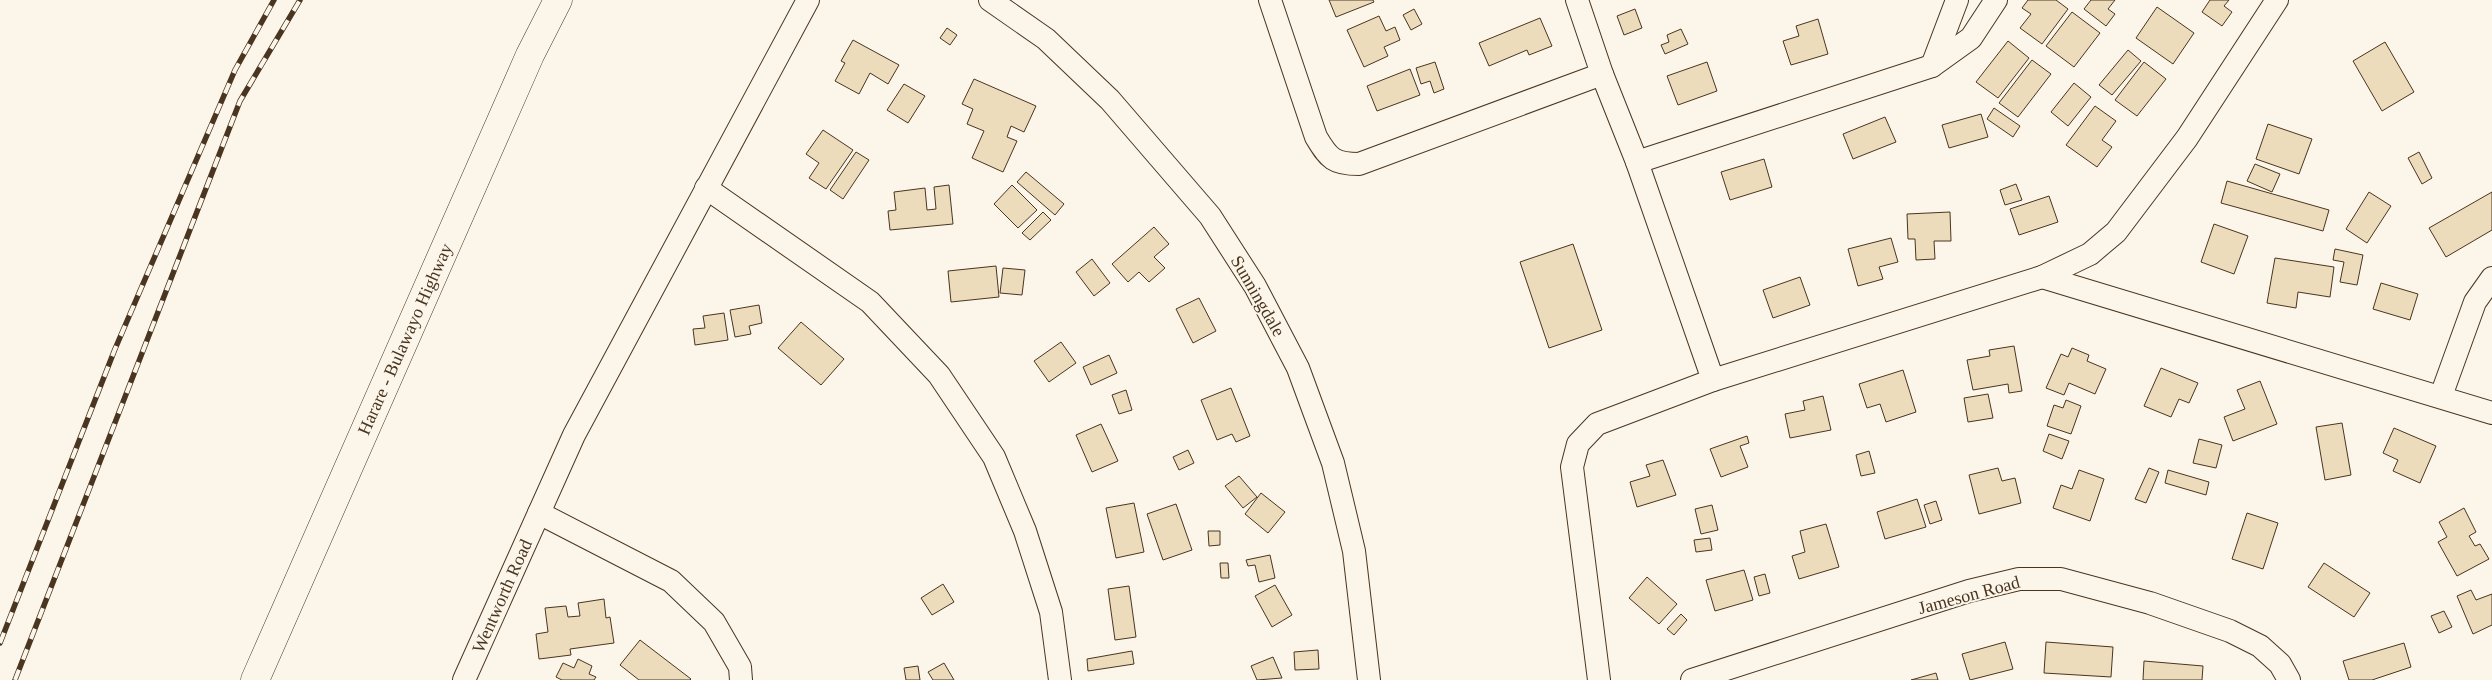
<svg xmlns="http://www.w3.org/2000/svg" width="2492" height="680" viewBox="0 0 2492 680" font-family="'Times New Roman',serif">
<style>
.building{fill:#ecdcbc;stroke:#4a3520}
.lines{fill:none;stroke-linecap:round;stroke-linejoin:round}
.minor-casing{stroke:#4a3520;stroke-width:24}
.highway-casing{stroke:#4a3520;stroke-width:29}
.minor{stroke:#fbf6e9;stroke-width:22}
.highway{stroke:#fbf6e9;stroke-width:28}
.rail-casing{stroke:#4a3520;stroke-width:5.5}
.rail{stroke:#fbf6e9;stroke-width:4;stroke-dasharray:11;stroke-linecap:butt}
.labels{text-anchor:middle;stroke-width:4;stroke-linejoin:round;paint-order:stroke}
.street-label{font-size:18px;fill:#4a3520;stroke:#fbf6e9}
</style>
<rect width="100%" height="100%" fill="#fbf6e9"/>
<!-- building -->
<g class="building">
<polygon points="1329,0 1373,0 1374,2 1336,17"/>
<polygon points="2028,0 2056,0 2068,9 2042,44 2020,28 2031,14 2022,8"/>
<polygon points="2091,0 2115,0 2108,9 2115,14 2106,26 2084,9"/>
<polygon points="2210,0 2229,0 2224,6 2232,12 2222,26 2202,12"/>
<polygon points="2157,7 2194,33 2173,64 2136,38"/>
<polygon points="1414,9 1422,24 1411,30 1403,15"/>
<polygon points="1635,9 1642,28 1624,35 1617,16"/>
<polygon points="2072,12 2100,33 2074,67 2046,46"/>
<polygon points="1379,16 1386,31 1395,27 1400,40 1384,47 1388,56 1364,67 1347,30"/>
<polygon points="1540,18 1552,46 1529,55 1527,50 1489,66 1479,43"/>
<polygon points="1818,19 1828,54 1791,65 1783,41 1799,36 1796,26"/>
<polygon points="947,28 957,35 950,45 940,38"/>
<polygon points="1681,29 1688,44 1665,54 1661,45 1669,42 1667,35"/>
<polygon points="853,40 899,65 888,84 870,73 859,94 835,81 845,63 841,61"/>
<polygon points="2008,41 2029,58 1998,98 1976,82"/>
<polygon points="2385,42 2414,92 2382,111 2353,61"/>
<polygon points="2128,50 2141,61 2112,95 2099,85"/>
<polygon points="2032,60 2051,74 2018,117 1999,103"/>
<polygon points="1435,62 1444,89 1434,93 1430,81 1421,84 1416,68"/>
<polygon points="1707,62 1717,91 1678,105 1667,76"/>
<polygon points="2144,62 2166,79 2137,116 2115,100"/>
<polygon points="1410,69 1420,95 1377,111 1367,86"/>
<polygon points="974,79 1036,106 1024,132 1011,126 1007,137 1017,141 1003,172 972,158 984,131 967,124 973,109 962,104"/>
<polygon points="2074,83 2091,97 2068,126 2051,112"/>
<polygon points="904,84 925,96 908,123 887,110"/>
<polygon points="2095,106 2116,121 2102,140 2112,147 2097,167 2066,145"/>
<polygon points="1994,108 2020,126 2013,137 1987,119"/>
<polygon points="1981,114 1988,137 1949,148 1942,125"/>
<polygon points="1885,117 1896,142 1853,159 1843,134"/>
<polygon points="2268,124 2312,139 2299,174 2256,159"/>
<polygon points="823,130 853,150 826,189 809,178 819,163 806,154"/>
<polygon points="856,152 869,160 843,199 830,190"/>
<polygon points="2419,152 2432,178 2422,184 2408,158"/>
<polygon points="1764,159 1772,187 1730,200 1721,172"/>
<polygon points="2255,164 2280,174 2272,192 2247,181"/>
<polygon points="1026,172 1064,204 1055,215 1017,182"/>
<polygon points="2227,181 2329,210 2323,231 2221,203"/>
<polygon points="2016,184 2022,200 2005,205 2000,190"/>
<polygon points="949,185 953,224 890,230 888,211 896,210 894,192 925,188 927,210 936,209 934,187"/>
<polygon points="1012,185 1037,210 1018,228 994,204"/>
<polygon points="2369,192 2391,206 2367,243 2346,229"/>
<polygon points="2492,192 2492,230 2446,257 2429,228"/>
<polygon points="2049,196 2058,222 2019,235 2010,209"/>
<polygon points="1043,212 1051,220 1030,240 1022,233"/>
<polygon points="1950,212 1951,241 1934,241 1935,259 1916,260 1915,239 1908,239 1907,214"/>
<polygon points="2214,224 2248,236 2234,274 2201,262"/>
<polygon points="1154,227 1169,244 1154,257 1165,268 1149,282 1139,272 1128,282 1112,264"/>
<polygon points="1891,238 1898,262 1879,267 1883,279 1858,286 1848,249"/>
<polygon points="1573,244 1602,330 1549,348 1520,262"/>
<polygon points="2335,249 2363,255 2357,285 2340,282 2344,262 2333,260"/>
<polygon points="2275,258 2334,267 2330,297 2298,292 2296,308 2267,303"/>
<polygon points="1092,259 1110,283 1094,296 1076,272"/>
<polygon points="996,266 999,297 951,302 948,271"/>
<polygon points="1003,268 1025,270 1022,295 1000,293"/>
<polygon points="1800,277 1810,305 1773,318 1763,290"/>
<polygon points="2381,283 2418,294 2410,320 2373,309"/>
<polygon points="1199,298 1216,331 1193,343 1176,309"/>
<polygon points="759,305 762,323 749,326 751,334 735,337 730,310"/>
<polygon points="724,313 728,340 695,345 693,329 705,328 703,316"/>
<polygon points="801,322 844,359 821,385 778,348"/>
<polygon points="1061,342 1076,363 1049,382 1034,361"/>
<polygon points="2014,346 2022,391 2009,393 2008,384 1973,390 1967,360 1990,356 1989,350"/>
<polygon points="2072,348 2089,355 2087,361 2106,369 2095,394 2069,383 2064,395 2046,388 2061,354 2068,357"/>
<polygon points="1109,355 1117,373 1091,385 1083,367"/>
<polygon points="2161,368 2198,383 2189,403 2179,399 2171,417 2144,406"/>
<polygon points="1903,370 1916,412 1886,422 1880,404 1867,408 1859,384"/>
<polygon points="2260,381 2277,424 2233,441 2224,417 2245,409 2237,390"/>
<polygon points="1231,388 1250,436 1236,442 1232,434 1217,440 1201,400"/>
<polygon points="1126,390 1132,410 1119,414 1112,395"/>
<polygon points="1988,394 1993,418 1968,422 1964,398"/>
<polygon points="1823,396 1831,430 1790,438 1785,414 1805,410 1803,401"/>
<polygon points="2066,400 2081,406 2071,434 2047,426 2054,405 2063,408"/>
<polygon points="2342,423 2351,475 2325,480 2316,427"/>
<polygon points="1101,424 1118,461 1092,472 1076,435"/>
<polygon points="2394,428 2436,446 2420,483 2393,471 2398,460 2383,453"/>
<polygon points="2049,434 2069,441 2062,459 2043,451"/>
<polygon points="1747,436 1749,443 1740,446 1748,467 1721,477 1710,449"/>
<polygon points="2199,439 2222,445 2216,468 2193,463"/>
<polygon points="1188,450 1194,463 1179,470 1173,457"/>
<polygon points="1869,451 1875,473 1861,476 1856,455"/>
<polygon points="1663,460 1676,495 1637,507 1630,482 1650,476 1646,465"/>
<polygon points="1998,468 2002,481 2015,478 2021,503 1979,514 1969,475"/>
<polygon points="2149,468 2159,472 2146,503 2135,499"/>
<polygon points="2079,470 2104,479 2090,521 2053,508 2061,485 2072,489"/>
<polygon points="2168,470 2209,482 2206,495 2165,483"/>
<polygon points="1239,476 1257,497 1243,508 1225,486"/>
<polygon points="1261,493 1285,512 1268,533 1245,514"/>
<polygon points="1917,499 1926,527 1885,539 1877,512"/>
<polygon points="1936,501 1942,520 1930,524 1924,505"/>
<polygon points="1134,503 1144,552 1116,558 1106,508"/>
<polygon points="1176,504 1192,550 1163,560 1147,514"/>
<polygon points="1712,505 1718,530 1701,534 1695,509"/>
<polygon points="2464,508 2476,532 2469,536 2475,546 2480,544 2489,559 2457,576 2438,542 2447,537 2439,522"/>
<polygon points="2247,513 2278,523 2263,569 2232,559"/>
<polygon points="1826,524 1839,567 1799,579 1792,556 1805,552 1800,531"/>
<polygon points="1208,531 1220,531 1220,545 1209,546"/>
<polygon points="1710,538 1712,550 1696,552 1694,540"/>
<polygon points="1270,555 1275,578 1259,582 1255,565 1248,566 1246,560"/>
<polygon points="1220,563 1228,563 1229,578 1221,578"/>
<polygon points="2324,563 2370,593 2354,617 2308,587"/>
<polygon points="1744,570 1753,600 1715,611 1706,580"/>
<polygon points="1765,574 1770,593 1759,596 1754,577"/>
<polygon points="1647,577 1677,604 1659,624 1629,598"/>
<polygon points="943,584 954,602 932,615 921,598"/>
<polygon points="1275,585 1292,615 1272,627 1255,596"/>
<polygon points="1129,586 1136,637 1115,640 1108,589"/>
<polygon points="2471,590 2476,600 2492,594 2492,625 2473,634 2457,596"/>
<polygon points="604,599 606,618 610,617 614,643 570,649 571,655 539,659 536,634 548,632 545,608 566,606 568,617 580,616 578,603"/>
<polygon points="2444,611 2452,627 2439,633 2431,616"/>
<polygon points="1681,614 1687,620 1674,635 1667,629"/>
<polygon points="640,640 691,679 690,680 639,680 620,665"/>
<polygon points="2005,642 2013,669 1970,680 1962,654"/>
<polygon points="2046,642 2113,647 2111,677 2044,673"/>
<polygon points="2404,643 2411,667 2372,680 2349,680 2343,661"/>
<polygon points="1318,650 1319,669 1295,670 1294,652"/>
<polygon points="1132,651 1134,664 1088,671 1087,659"/>
<polygon points="1273,657 1282,678 1257,680 1251,666"/>
<polygon points="578,659 592,666 589,674 596,677 594,680 562,680 556,677 563,663 574,668"/>
<polygon points="2144,661 2203,666 2202,680 2143,680"/>
<polygon points="944,663 954,680 933,680 928,672"/>
<polygon points="918,666 920,680 906,680 904,668"/>
<polygon points="1936,673 1938,680 1911,680"/>
</g>
<g class="lines">
<!-- minor casing -->
<g class="minor-casing">
<g id="minor">
<polyline points="990,0 1046,39 1110,100 1210,216 1255,286 1298,368 1333,463 1354,551 1369,680"/>
<path d="M1270,0L1316,137C1329,159 1334,164 1359,164L1602,74L1577,0"/>
<polyline points="1932,66 1957,0"/>
<polyline points="1602,74 1637,162 1713,380 2042,277 2090,254 2116,232 2187,138 2277,0"/>
<polyline points="1637,162 1932,66 1971,38 1996,0"/>
<polyline points="706,188 870,302 939,375 994,457 1025,531 1051,612 1060,680"/>
<polyline points="2042,277 2492,413"/>
<polyline points="2441,396 2475,302 2492,278"/>
<polyline points="539,513 671,581 714,622 740,667 741,680"/>
<polyline points="464,680 574,435 808,0"/>
<polyline points="1599,680 1572,467 1578,444 1597,424 1713,380"/>
<polyline points="1692,680 1969,591 2019,579 2061,579 2150,603 2230,631 2260,646 2280,664 2289,680"/>
</g>
</g>
<!-- highway casing -->
<g class="highway-casing">
<polyline id="highway" points="255,680 530,55 558,0"/>
</g>
<!-- minor -->
<use href="#minor" class="minor"/>
<!-- highway -->
<use href="#highway" class="highway"/>
<!-- rail casing -->
<g class="rail-casing">
<g id="rail">
<polyline points="0,643 115,349 235,70 274,0"/>
<polyline points="15,680 240,101 300,0"/>
</g>
</g>
<!-- rail -->
<use href="#rail" class="rail"/>
</g>
<g class="labels">
<!-- street labels -->
<g class="street-label">
<text transform="translate(1258 296) rotate(60)" y="6">Sunningdale</text>
<text transform="translate(405 339) rotate(-66)" y="6">Harare - Bulawayo Highway</text>
<text transform="translate(1969 595) rotate(-15)" y="6">Jameson Road</text>
<text transform="translate(502 596) rotate(-66)" y="6">Wentworth Road</text>
</g>
</g>
</svg>
